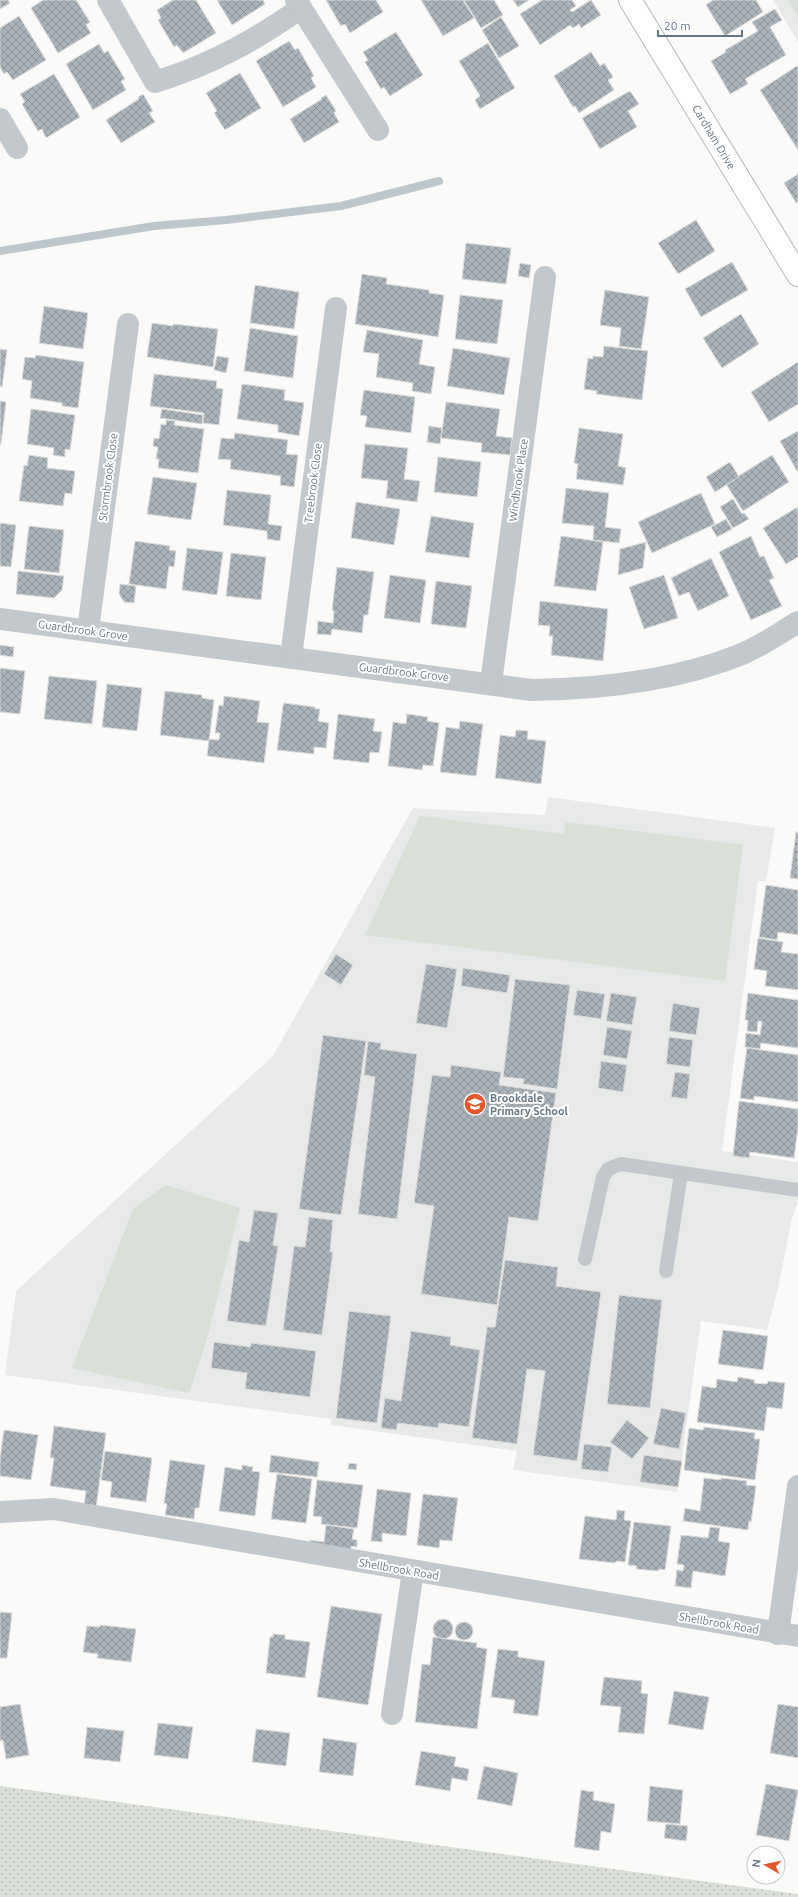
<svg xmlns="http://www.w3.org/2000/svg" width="798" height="1897" viewBox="0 0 798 1897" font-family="Ubuntu,sans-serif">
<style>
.built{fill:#e8e9e9}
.grass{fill:url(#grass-dots)}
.pitch{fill:#dadfd7}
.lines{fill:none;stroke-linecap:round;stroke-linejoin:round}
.stream{stroke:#bbc7cb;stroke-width:8}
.building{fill:url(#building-cross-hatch);stroke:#dcdcda}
.secondary-casing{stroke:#b3babf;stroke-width:24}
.lane{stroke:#c3c8cc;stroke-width:14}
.street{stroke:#c3c8cc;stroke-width:22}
.secondary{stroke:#fff;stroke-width:22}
.labels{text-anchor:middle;stroke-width:4;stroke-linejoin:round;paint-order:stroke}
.street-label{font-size:11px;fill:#657683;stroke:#fff}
.poi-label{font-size:11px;font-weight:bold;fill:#657683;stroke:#fff;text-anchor:start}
</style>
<defs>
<pattern id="grass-dots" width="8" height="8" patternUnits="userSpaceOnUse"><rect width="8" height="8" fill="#dadfd7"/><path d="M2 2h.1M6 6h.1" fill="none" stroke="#b4b9b4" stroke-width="1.8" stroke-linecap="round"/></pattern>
<pattern id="building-cross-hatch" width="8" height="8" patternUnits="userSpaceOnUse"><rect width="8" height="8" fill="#aab3b9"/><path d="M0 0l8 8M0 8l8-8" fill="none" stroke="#8e969c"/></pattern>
</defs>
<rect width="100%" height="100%" fill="#fafaf8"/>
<!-- built -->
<g class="built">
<polygon points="773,0 798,0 798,42"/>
<polygon points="548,797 775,828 766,881 758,881 722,1151 798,1162 798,1201 792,1218 778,1289 767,1330 701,1321 677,1492 513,1470 517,1451 331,1425 331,1419 5,1375 16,1291 273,1056 413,808 545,815"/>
</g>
<!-- grass -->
<polygon class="grass" points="0,1786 798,1894 798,1897 0,1897"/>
<!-- pitch -->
<g class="pitch">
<polygon points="788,0 798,0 798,17"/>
<polygon points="420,816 564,834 566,822 743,845 725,981 365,935"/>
<polygon points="166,1185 240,1208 207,1339 189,1393 72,1368 133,1209"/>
</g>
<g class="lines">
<!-- stream -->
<polyline class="stream" points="0,251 154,226 226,220 341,206 439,181"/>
</g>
<!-- building -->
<g class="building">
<polygon points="0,0 8,0 10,3 0,9"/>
<polygon points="43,0 76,0 90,22 86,25 91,33 58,53 31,8"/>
<polygon points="173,0 196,0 216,33 183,53 177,45 174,47 158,20 161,18 157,10"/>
<polygon points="217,0 263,0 265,4 232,25"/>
<polygon points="326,0 376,0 383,12 350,33 345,24 341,26"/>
<polygon points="421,0 463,0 474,18 443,36"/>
<polygon points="464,0 494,0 503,15 481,28"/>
<polygon points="513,0 529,0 518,7"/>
<polygon points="542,0 572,0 576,6 570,10 572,12 591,0 601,15 581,28 579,24 573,28 570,25 540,45 520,14"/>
<polygon points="713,0 756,0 763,12 725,36 706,5"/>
<polygon points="775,9 782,20 770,27 786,55 745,79 748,84 730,94 711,61 726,52 725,50 758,31 752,22"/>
<polygon points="19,16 46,60 13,80 7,72 4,74 0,67 0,28"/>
<polygon points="501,17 519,46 499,58 482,30"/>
<polygon points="396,32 423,75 390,96 384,87 381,89 365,62 368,60 363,52"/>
<polygon points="289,41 295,50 298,48 314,76 311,78 316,87 283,107 256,61"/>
<polygon points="488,43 515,88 480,109 475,100 480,96 459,61"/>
<polygon points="99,44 104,53 108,51 125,79 121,81 126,90 93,110 66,64"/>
<polygon points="591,52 600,66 604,63 613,77 608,80 614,90 579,113 575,106 573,107 554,76"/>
<polygon points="797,66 798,68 798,150 760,90"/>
<polygon points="240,73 261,108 225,130 214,113 217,111 206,93"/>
<polygon points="54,74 80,117 46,138 42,129 38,131 22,104 25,102 20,94"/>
<polygon points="630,91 639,104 628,111 637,127 600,149 582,118"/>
<polygon points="143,94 153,111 149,113 155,122 121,143 106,120 139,99 138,97"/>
<polygon points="326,95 336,111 334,113 339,122 304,143 290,119 322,99 321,98"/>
<polygon points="798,174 798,202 796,203 784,183"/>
<polygon points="696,220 715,251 678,274 658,243"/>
<polygon points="466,243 511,248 506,284 462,279"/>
<polygon points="732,262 748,290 701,317 685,289"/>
<polygon points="520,263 531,265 529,278 518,276"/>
<polygon points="362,274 387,278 386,284 429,290 429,293 444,295 438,337 355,324"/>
<polygon points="255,285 299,292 294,329 250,323"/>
<polygon points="605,290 649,297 641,349 619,346 621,328 600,325"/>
<polygon points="460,295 503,300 497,344 455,339"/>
<polygon points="44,306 88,313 83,349 39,343"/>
<polygon points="741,314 759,344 722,368 703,338"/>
<polygon points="152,323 173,326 173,324 218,329 213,367 147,357"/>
<polygon points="250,328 298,336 293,378 244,371"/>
<polygon points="367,330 423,340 419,364 435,367 431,394 412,391 413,383 376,377 379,354 363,352"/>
<polygon points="604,346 648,351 642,400 596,394 597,391 584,389 588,358 593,359 593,356 603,357"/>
<polygon points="453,348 510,358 504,395 447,386"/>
<polygon points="0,349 7,350 2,387 0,386"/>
<polygon points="36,355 84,362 78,408 62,406 62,403 30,398 32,381 22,379 25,357 35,358"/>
<polygon points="217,356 229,358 226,373 214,370"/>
<polygon points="798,362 798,404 769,422 751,392"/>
<polygon points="154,374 217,381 216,388 223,389 219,425 203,423 204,413 150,406"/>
<polygon points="242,384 285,390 284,400 304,403 299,436 278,432 278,425 237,419"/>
<polygon points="364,390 415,397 411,433 365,427 367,416 360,415"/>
<polygon points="0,401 6,402 1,444 0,444"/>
<polygon points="446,402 500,409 496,436 512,438 510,455 481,452 482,443 441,438"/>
<polygon points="31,409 75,415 70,450 65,449 65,457 53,455 54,448 27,444"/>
<polygon points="162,409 203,415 202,424 160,418"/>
<polygon points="166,420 175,421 174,425 204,429 198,473 158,468 159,459 156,459 158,447 153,446 154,438 159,439 161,424 166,425"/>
<polygon points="429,426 442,428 440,444 427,442"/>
<polygon points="579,428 623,434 618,466 626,468 623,485 576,479 578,464 574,463"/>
<polygon points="798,431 798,470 797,471 780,441"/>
<polygon points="235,433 288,440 286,454 298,455 294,487 280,485 281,476 230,469 231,460 218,459 221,438 234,439"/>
<polygon points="365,444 408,448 404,479 420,481 417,502 386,498 388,481 361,478"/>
<polygon points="29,455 48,458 47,468 75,471 72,494 65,493 63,506 19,501 24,465 27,466"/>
<polygon points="772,455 789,482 743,511 726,484"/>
<polygon points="438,457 481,462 477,497 434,492"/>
<polygon points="730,462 739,477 715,492 706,477"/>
<polygon points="153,477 197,483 191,520 147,514"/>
<polygon points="566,488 609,493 605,527 621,529 619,543 593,540 594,526 562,523"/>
<polygon points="227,490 271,495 268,524 282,526 280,541 267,539 267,531 223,525"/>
<polygon points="701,493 715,524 652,553 638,522"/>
<polygon points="733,499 742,514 744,513 749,519 733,528 720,507"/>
<polygon points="356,502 400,509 394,545 351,538"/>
<polygon points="796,508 798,508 798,557 786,564 763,528"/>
<polygon points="431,516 474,523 469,558 425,552"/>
<polygon points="726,519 732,529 717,537 711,527"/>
<polygon points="0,523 16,525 11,567 0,566"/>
<polygon points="29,526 64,530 59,573 24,569"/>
<polygon points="561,536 603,542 596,591 554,586"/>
<polygon points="751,536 760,557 764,556 774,578 769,580 782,606 751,620 719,552"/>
<polygon points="135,541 170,546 169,550 176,551 174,567 169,566 166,589 129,584"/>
<polygon points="646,542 643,568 618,575 620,549"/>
<polygon points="187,548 223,552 217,595 182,590"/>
<polygon points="231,553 266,557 261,600 226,596"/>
<polygon points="711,558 729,596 698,611 689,592 679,596 671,578"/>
<polygon points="337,567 374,572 368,615 364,615 362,633 332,629 331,635 317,634 318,621 333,623 334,611 332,610"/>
<polygon points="18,571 64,576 62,590 54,598 16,594"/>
<polygon points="390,575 426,580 420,623 384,618"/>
<polygon points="664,575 678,618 644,629 629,587"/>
<polygon points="436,581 472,586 466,628 431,624"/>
<polygon points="120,584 136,586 134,603 124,602 119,594"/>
<polygon points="540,601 608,609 603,661 551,655 553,636 549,636 550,626 538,625"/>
<polygon points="0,645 14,647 13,657 0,655"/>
<polygon points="0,668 25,671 20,714 0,712"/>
<polygon points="49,676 97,681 92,724 44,719"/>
<polygon points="107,684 142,688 137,731 102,727"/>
<polygon points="165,691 202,695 202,698 214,700 209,741 160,735"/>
<polygon points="224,696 260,701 257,722 269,723 264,763 207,756 209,739 219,740 220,733 215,733 219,705 223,706"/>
<polygon points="284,703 315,707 315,709 320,709 318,721 329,723 326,748 314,747 314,754 277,750 283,706"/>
<polygon points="338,714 375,719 373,731 382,732 379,753 370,752 369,763 333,759"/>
<polygon points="407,714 428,717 427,721 439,723 433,766 423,765 422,770 388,766 393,722 406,724"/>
<polygon points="460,721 483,724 476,776 440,772 446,727 459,729"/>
<polygon points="516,730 528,731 527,739 546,741 541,784 495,778 500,735 515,737"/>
<polygon points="796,832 798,832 798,879 790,878"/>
<polygon points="766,885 798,890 798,935 778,932 777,940 759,937"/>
<polygon points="758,938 783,942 781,952 798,954 798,990 765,986 767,971 754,969"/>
<polygon points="336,954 353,965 341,985 324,974"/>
<polygon points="426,964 457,969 447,1028 416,1023"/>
<polygon points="463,968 510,975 507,993 461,986"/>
<polygon points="515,979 570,985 557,1089 523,1084 524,1079 503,1077"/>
<polygon points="577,990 605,994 601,1019 573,1015"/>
<polygon points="611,993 637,997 632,1025 606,1021"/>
<polygon points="748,993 798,1000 798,1048 761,1043 760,1049 745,1047 746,1033 760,1035 762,1022 758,1021 757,1032 747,1031 748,1020 745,1020"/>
<polygon points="673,1003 700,1008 696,1035 669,1031"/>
<polygon points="607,1027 632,1031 627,1059 603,1055"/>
<polygon points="323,1035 366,1041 341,1215 299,1209"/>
<polygon points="669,1037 693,1040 690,1067 666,1064"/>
<polygon points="368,1041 381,1043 380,1049 417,1054 397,1219 358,1214 375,1077 364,1075"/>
<polygon points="747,1048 798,1055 798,1102 754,1096 754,1100 740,1098"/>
<polygon points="601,1061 627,1065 623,1092 598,1088"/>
<polygon points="451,1065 501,1072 499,1085 556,1093 538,1221 509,1217 497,1305 421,1294 434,1206 414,1203 432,1075 450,1077"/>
<polygon points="675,1072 690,1074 687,1099 671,1097"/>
<polygon points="739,1101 798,1109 798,1127 794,1158 750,1152 749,1158 733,1156"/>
<polygon points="254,1210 278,1213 273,1245 278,1246 266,1326 227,1321 239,1240 249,1242"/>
<polygon points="309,1217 333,1220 330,1252 333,1252 322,1335 283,1330 294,1246 305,1247"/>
<polygon points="505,1260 558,1267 556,1286 601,1292 577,1461 533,1455 545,1371 527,1369 517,1444 472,1438 487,1327 495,1327"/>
<polygon points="619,1295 662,1300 650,1408 607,1404"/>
<polygon points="349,1311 391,1316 377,1423 336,1418"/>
<polygon points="723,1330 768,1336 763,1370 718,1364"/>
<polygon points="411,1331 451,1337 450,1345 480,1350 469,1427 439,1423 438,1428 398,1423 396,1430 381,1428 385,1398 401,1401"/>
<polygon points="214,1342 250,1347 251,1343 316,1351 310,1397 245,1389 247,1373 211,1368"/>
<polygon points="738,1377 755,1380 754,1383 767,1384 768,1381 785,1383 782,1409 767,1407 764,1431 697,1422 702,1386 716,1388 717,1379 737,1382"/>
<polygon points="661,1408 686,1413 679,1449 653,1444"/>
<polygon points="627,1420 649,1438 632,1459 610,1442"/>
<polygon points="54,1426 106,1433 96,1508 84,1506 86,1491 50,1486 54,1458 50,1458"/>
<polygon points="704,1427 755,1433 754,1439 760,1439 755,1480 684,1470 689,1428 703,1430"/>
<polygon points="4,1430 38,1435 31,1480 0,1476 0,1458"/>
<polygon points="584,1444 612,1447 608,1472 581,1469"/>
<polygon points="105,1451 152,1458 146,1502 110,1497 112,1482 101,1480"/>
<polygon points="271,1455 319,1462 317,1477 269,1472"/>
<polygon points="644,1455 682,1461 678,1487 640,1482"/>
<polygon points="170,1460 205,1465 199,1508 195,1508 194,1519 165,1515 167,1504 164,1503"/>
<polygon points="349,1463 357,1464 356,1470 348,1469"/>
<polygon points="242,1465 253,1467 252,1471 260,1472 255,1516 219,1511 225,1467 242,1470"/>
<polygon points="277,1474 312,1479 306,1523 271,1519"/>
<polygon points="704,1478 721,1480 721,1478 747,1481 746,1485 756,1486 751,1522 749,1521 748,1530 683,1521 685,1508 700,1511"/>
<polygon points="317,1480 363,1485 357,1528 321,1524 322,1517 313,1516"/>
<polygon points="377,1489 411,1493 406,1536 382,1533 382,1542 371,1541"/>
<polygon points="423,1494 458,1498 452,1541 440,1540 439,1548 417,1545"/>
<polygon points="617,1510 625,1511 624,1520 631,1521 625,1562 616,1561 615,1563 579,1559 585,1516 616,1520"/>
<polygon points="634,1522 671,1526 665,1570 659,1569 658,1571 636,1569 637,1566 628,1565"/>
<polygon points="326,1525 354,1529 352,1539 357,1540 357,1547 351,1546 351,1550 310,1544 310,1540 324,1542"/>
<polygon points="710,1527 720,1528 718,1541 730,1543 725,1576 693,1571 691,1588 675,1586 677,1570 683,1571 684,1565 677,1564 681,1535 708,1538"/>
<polygon points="331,1606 382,1614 368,1705 317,1697"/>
<polygon points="0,1612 12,1613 7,1658 0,1658"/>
<circle cx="443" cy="1629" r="10"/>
<circle cx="464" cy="1631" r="9"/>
<polygon points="100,1625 136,1629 131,1662 97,1658 98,1654 83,1652 87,1626 100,1627"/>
<polygon points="273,1634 285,1635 285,1639 310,1642 305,1678 266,1673 270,1637 273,1637"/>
<polygon points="433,1637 477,1643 476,1647 487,1649 477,1729 415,1722 422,1664 430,1665"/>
<polygon points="498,1649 518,1651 518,1657 545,1661 538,1716 513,1713 515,1700 491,1697"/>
<polygon points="604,1677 642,1681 641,1693 648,1694 644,1734 618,1732 621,1707 600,1705"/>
<polygon points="674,1691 709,1697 703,1730 668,1724"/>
<polygon points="20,1704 29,1755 6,1759 3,1740 0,1741 0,1707"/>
<polygon points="778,1704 798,1707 798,1758 770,1753"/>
<polygon points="158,1723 193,1727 188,1759 154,1755"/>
<polygon points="87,1727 124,1731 120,1762 84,1758"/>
<polygon points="256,1729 290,1733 286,1766 252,1762"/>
<polygon points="323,1738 357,1743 353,1776 319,1772"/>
<polygon points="421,1751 456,1757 454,1766 469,1769 467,1781 452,1778 450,1791 415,1785"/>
<polygon points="484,1766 518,1773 512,1806 477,1799"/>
<polygon points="766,1784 798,1790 789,1841 756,1835"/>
<polygon points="650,1786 683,1790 680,1824 647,1821"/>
<polygon points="581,1790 594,1792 593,1800 615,1804 611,1833 601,1831 599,1851 574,1847"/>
<polygon points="666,1824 688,1826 686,1841 664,1838"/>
</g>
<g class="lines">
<!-- secondary casing -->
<g class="secondary-casing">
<polyline id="secondary" points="630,0 798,275"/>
</g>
<!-- lane -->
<g class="lane">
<polyline points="585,1259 603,1177 608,1169 621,1164 798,1190"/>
<polyline points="666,1271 681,1174"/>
</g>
<!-- street -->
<g class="street">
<path d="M108,0L155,82C210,65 254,41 301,8"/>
<polyline points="296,0 378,130"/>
<polyline points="0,119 17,148"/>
<path d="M0,619L531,690C602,689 676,681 742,654C761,646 780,633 798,622"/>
<polyline points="88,630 128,324"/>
<polyline points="291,657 336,308"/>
<polyline points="491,683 545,277"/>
<polyline points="0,1512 54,1509 798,1636"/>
<polyline points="778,1634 798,1486"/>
<polyline points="392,1714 413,1571"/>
</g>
<!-- secondary -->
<use href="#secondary" class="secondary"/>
</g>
<!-- icons -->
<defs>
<g id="school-disc" transform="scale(1.15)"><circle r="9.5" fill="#e4572e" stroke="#fff"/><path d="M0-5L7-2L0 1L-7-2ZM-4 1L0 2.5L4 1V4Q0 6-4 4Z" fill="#fff"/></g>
</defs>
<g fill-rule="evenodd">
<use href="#school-disc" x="475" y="1104"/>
</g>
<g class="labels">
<!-- street labels -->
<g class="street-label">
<text transform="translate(714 137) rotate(59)" y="4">Cardham Drive</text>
<text transform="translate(108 477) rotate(-83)" y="4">Stormbrook Close</text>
<text transform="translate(518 480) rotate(-82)" y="4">Windbrook Place</text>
<text transform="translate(313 483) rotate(-83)" y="4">Treebrook Close</text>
<text transform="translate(83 630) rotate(8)" y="4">Guardbrook Grove</text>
<text transform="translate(404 672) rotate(7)" y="4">Guardbrook Grove</text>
<text transform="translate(399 1569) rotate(10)" y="4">Shellbrook Road</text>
<text transform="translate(719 1623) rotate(10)" y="4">Shellbrook Road</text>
</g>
<!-- poi labels -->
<g class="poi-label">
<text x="490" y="1102">Brookdale<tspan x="490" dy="13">Primary School</tspan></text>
</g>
</g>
<!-- north arrow -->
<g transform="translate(766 1865) rotate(279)"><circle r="19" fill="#ffffff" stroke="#c1c8cd"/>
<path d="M0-3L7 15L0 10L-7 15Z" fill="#e4572e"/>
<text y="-6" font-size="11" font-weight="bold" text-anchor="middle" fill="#657683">N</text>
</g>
<!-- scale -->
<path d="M658 30v6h84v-6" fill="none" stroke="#657683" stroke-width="2"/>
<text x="664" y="30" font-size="12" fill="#657683" stroke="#ffffff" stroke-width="3" paint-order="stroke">20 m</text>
</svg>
